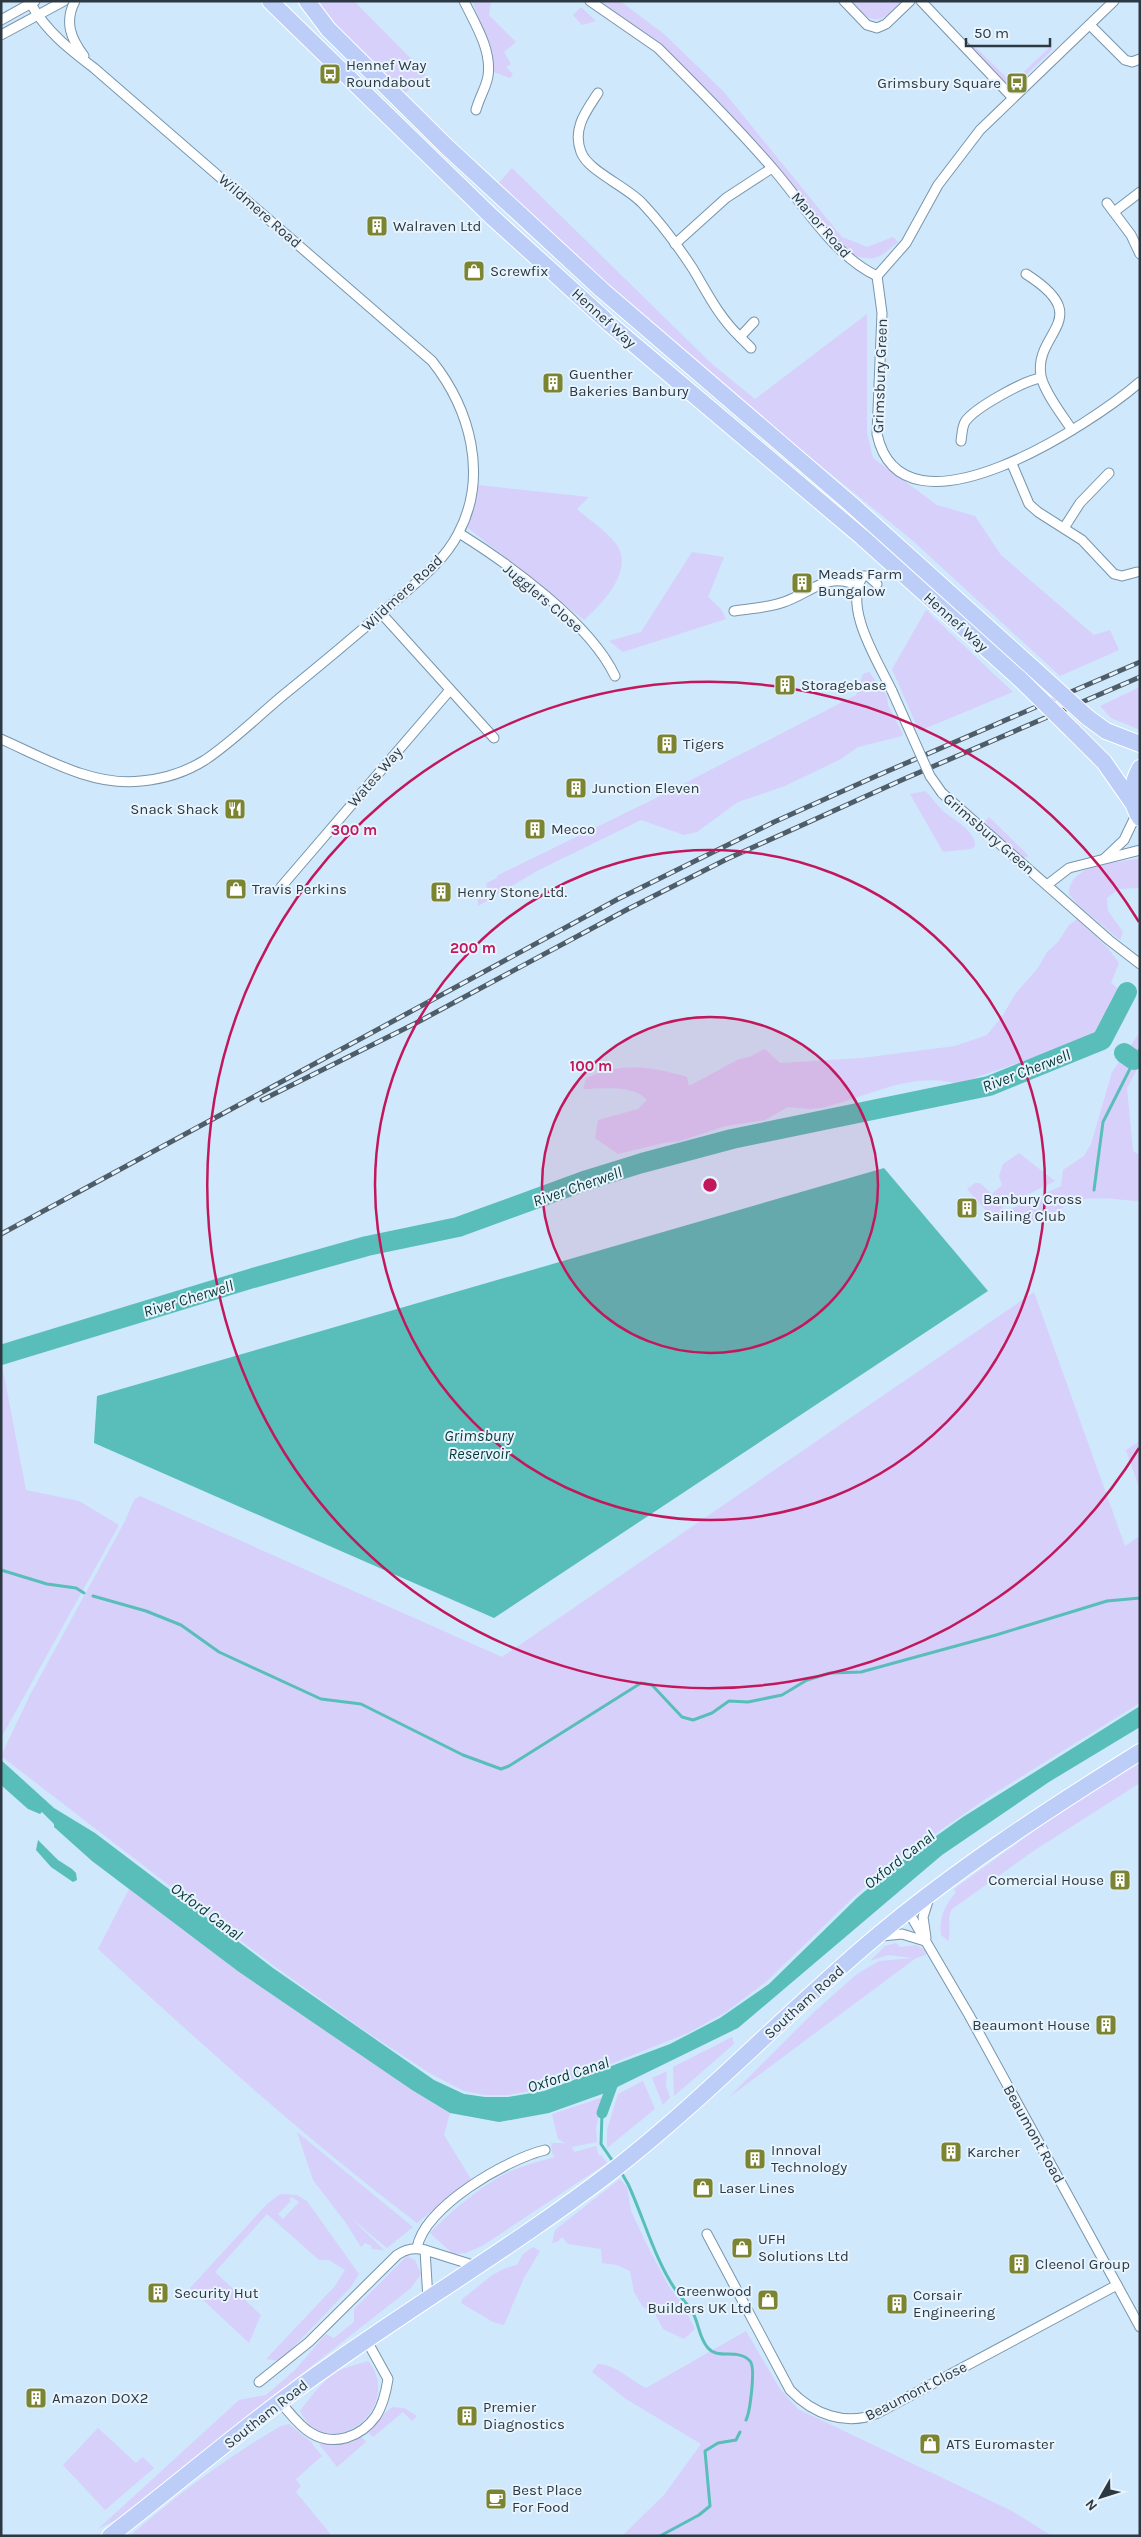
<svg xmlns="http://www.w3.org/2000/svg" width="1141" height="2537" viewBox="0 0 1141 2537" font-family="Karla,sans-serif">
<style>
.green{fill:#d7d0fb;fill-rule:evenodd}
.water{fill:#59beb9}
.lines{fill:none;stroke-linecap:round;stroke-linejoin:round}
.stream{stroke:#59beb9;stroke-width:3}
.canal{stroke:#59beb9;stroke-width:11}
.river{stroke:#59beb9;stroke-width:20}
.street-casing{stroke:#7895ac;stroke-width:11}
.highway-casing{stroke:#fff;stroke-width:18}
.street{stroke:#fff;stroke-width:9}
.highway{stroke:#bccef8;stroke-width:16}
.rail-casing{stroke:#4e5d68;stroke-width:5}
.rail{stroke:#e7f4fe;stroke-width:3;stroke-dasharray:9;stroke-linecap:butt}
.street-bridge-casing{stroke:#7895ac;stroke-width:11;stroke-linecap:butt}
.highway-bridge-casing{stroke:#fff;stroke-width:18;stroke-linecap:butt}
.street-bridge{stroke:#fff;stroke-width:9}
.highway-bridge{stroke:#bccef8;stroke-width:16}
.ring{fill:none;stroke:#c2185b;stroke-width:2.5}
.labels{text-anchor:middle;stroke-width:4;stroke-linejoin:round;paint-order:stroke}
.poi-label{font-size:15px;fill:#2d3942;stroke:#e7f4fe;text-anchor:start}
.street-label{font-size:15px;fill:#2d3942;stroke:#e7f4fe}
.water-label{font-size:16px;font-style:italic;fill:#073937;stroke:#e7f4fe}
.centre{fill:#c2185b;stroke:#e7f4fe;stroke-width:2.5}
.ring-label{font-size:15px;text-anchor:middle;font-weight:bold;fill:#c2185b;stroke:#e7f4fe;stroke-width:4;stroke-linejoin:round;paint-order:stroke}
</style>
<rect width="100%" height="100%" fill="#cfe8fc"/>
<!-- green -->
<g class="green">
<polygon points="317,1 354,1 426,74 402,96 343,33"/>
<polygon points="472,1 491,1 489,15 516,42 504,52 511,64 506,67 513,74 510,78 494,72 492,49"/>
<path d="M595,1H620L664,34L724,92L842,237L867,247L893,237L898,242C879,258 875,263 850,254L715,101Z"/>
<path d="M850,1H903C878,25 874,26 850,1Z"/>
<polygon points="581,7 596,21 582,25 573,15"/>
<polygon points="972,44 1008,79 1007,83 999,77 969,46"/>
<polygon points="1051,46 1052,50 1020,81 1013,82"/>
<polygon points="512,168 712,364 755,399 867,314 867,433 873,458 937,505 975,516 1001,555 1094,635 1110,630 1119,650 1060,676 912,540 701,368 497,185"/>
<path d="M478,485L589,497L577,509C589,520 608,532 617,545C634,571 602,604 584,620L468,528Z"/>
<polygon points="692,552 724,557 708,597 721,609 726,619 623,652 609,641 641,632"/>
<polygon points="926,610 1013,692 919,731 892,669"/>
<polygon points="869,672 887,696 888,705 903,734 902,736 858,747 841,759 785,786 738,802 697,832 684,835 641,820 537,871 478,906 477,896 487,888 486,883 497,878 498,875 652,800 856,695 863,674"/>
<polygon points="1140,687 1140,730 1111,718 1100,706"/>
<path d="M925,791C931,796 935,803 941,809C951,819 976,830 975,846L971,849L943,852L910,794Z"/>
<polygon points="989,817 1028,855 1028,857 1019,857 989,829 985,821"/>
<path d="M1140,858V888L1119,889L1107,898L1108,911L1123,932L1120,940L1077,904L1069,894C1070,862 1117,864 1140,858Z"/>
<path d="M1077,919L1107,947L1119,963L1111,983L1120,990L1100,1034L958,1084C912,1070 865,1098 821,1108L809,1109L788,1107L765,1120L726,1126L680,1141L664,1143L618,1154L595,1138L598,1120L638,1109L647,1100C633,1084 603,1089 583,1089L586,1078C623,1062 649,1066 687,1077L689,1086L739,1059L749,1057L765,1049L780,1063L862,1058L955,1046L987,1035L1003,1015L1016,993L1038,968L1047,952L1058,942L1069,925Z"/>
<path d="M1140,1032V1064L1127,1088L1133,1151L1140,1155V1198L1137,1201C1115,1200 1094,1195 1073,1202C1064,1205 1061,1209 1054,1215C1046,1221 1033,1222 1024,1222L1011,1209L1061,1186L1063,1170L1084,1156L1091,1144L1112,1072Z"/>
<polygon points="1019,1153 1055,1181 1002,1207 1008,1216 995,1221 967,1189 975,1183 980,1183 992,1194 1002,1185 999,1176 1003,1164"/>
<polygon points="1034,1292 1125,1546 1140,1536 1140,1703 987,1798 900,1858 858,1893 767,1981 726,2012 688,2033 578,2077 542,2089 508,2095 485,2095 464,2091 431,2074 368,2033 274,1966 1,1756 30,1695 125,1521 134,1500 140,1496 502,1657"/>
<polygon points="2,1365 26,1490 79,1501 119,1525 1,1738"/>
<polygon points="1140,1441 1140,1490 1126,1450"/>
<path d="M1140,1760V1783L1035,1850L952,1909C946,1918 952,1931 948,1941L941,1935C939,1917 945,1905 956,1892L954,1889L1081,1797Z"/>
<path d="M129,1889L239,1972L412,2090L450,2113L444,2135L471,2179L417,2223C305,2138 201,2044 98,1949Z"/>
<polygon points="896,1943 900,1947 916,1945 925,1950 926,1955 916,1958 728,2098 814,2012 857,1974 879,1961 913,1958 888,1955 870,1961 885,1946"/>
<polygon points="732,2037 734,2044 674,2096 673,2067"/>
<polygon points="667,2071 666,2086 670,2097 663,2105 652,2078"/>
<polygon points="643,2081 655,2109 607,2148 607,2130 618,2094"/>
<path d="M604,2097L596,2127L597,2142L572,2147L574,2152L596,2146L599,2156L601,2155L607,2163L482,2246L466,2253L453,2254L430,2233C449,2213 485,2182 511,2171C525,2165 540,2161 555,2157L552,2153L551,2143H565L558,2139L552,2114Z"/>
<polygon points="297,2132 413,2227 387,2248 351,2218 384,2250 371,2249 372,2246 365,2243 361,2247 346,2223 313,2180"/>
<polygon points="620,2179 627,2187 631,2211 646,2243 668,2285 684,2307 695,2329 684,2339 663,2329 654,2312 643,2307 634,2292 630,2271 617,2265 602,2263 601,2249 568,2244 562,2237 557,2242 552,2243 555,2230"/>
<path d="M280,2194L297,2195L307,2201L359,2274L351,2287L280,2361L266,2359L335,2286L345,2270L329,2260H319L267,2214L215,2272L261,2315L249,2343L190,2288L267,2204ZM292,2197L299,2202L283,2219L278,2214L291,2201L289,2199Z"/>
<path d="M533,2247L540,2251L524,2278L504,2325L493,2322L461,2303L462,2299C481,2286 492,2270 517,2265L523,2254Z"/>
<polygon points="407,2256 415,2260 421,2274 411,2288 116,2520 98,2529 239,2400 266,2395 295,2370 326,2334 334,2338 354,2322 354,2309"/>
<path d="M746,2331L780,2389L798,2409L1012,2511L1052,2536H622L664,2495L701,2444L626,2399L592,2372L598,2364C615,2364 630,2380 646,2388Z"/>
<path d="M368,2361C406,2407 328,2468 300,2411C309,2399 327,2375 342,2369C350,2366 360,2364 368,2361Z"/>
<path d="M393,2407L404,2408L417,2416L412,2421L403,2412L373,2437L367,2431C378,2422 381,2414 393,2407Z"/>
<path d="M289,2424L311,2442L322,2456L296,2479L301,2486L296,2492L332,2536H130C177,2495 227,2457 281,2426Z"/>
<polygon points="98,2428 136,2463 143,2457 154,2468 105,2510 63,2465"/>
<polygon points="361,2436 366,2442 337,2467 319,2444 339,2444"/>
</g>
<!-- water -->
<g class="water">
<polygon points="884,1168 988,1291 494,1618 94,1443 97,1396"/>
<polygon points="1140,1706 1140,1727 1049,1782 942,1855 738,2028 605,2093 549,2113 499,2122 450,2113 412,2090 239,1972 92,1861 54,1827 54,1824 42,1812 40,1814 28,1809 1,1785 1,1760 54,1808 95,1833 273,1968 434,2080 464,2094 485,2097 508,2097 544,2091 598,2071 670,2044 720,2018 769,1984 858,1897 901,1861 963,1817"/>
<polygon points="38,1840 58,1860 72,1869 76,1873 77,1880 73,1882 51,1867 36,1850"/>
</g>
<g class="lines">
<!-- stream -->
<g class="stream">
<polyline points="1094,1190 1103,1122 1140,1049"/>
<polyline points="1,1570 47,1584 76,1588 84,1593"/>
<polyline points="93,1596 146,1611 181,1625 219,1652 321,1699 361,1704 463,1755 501,1769 509,1766 641,1683 652,1685 682,1717 693,1720 712,1713 729,1701 748,1702 782,1695 807,1680 830,1673 861,1672 996,1635 1107,1601 1140,1598"/>
<polyline points="602,2113 601,2144 614,2163"/>
<path d="M621,2172L628,2184C643,2216 655,2260 675,2289C680,2297 688,2304 693,2313C699,2324 699,2338 708,2348C718,2360 738,2348 750,2361C756,2367 750,2412 746,2420"/>
<polyline points="660,2536 699,2515 710,2506 705,2451 718,2443 736,2440 740,2432"/>
</g>
<!-- canal -->
<polyline class="canal" points="602,2113 614,2080"/>
<!-- river -->
<g class="river">
<polyline points="1124,1053 1134,1060"/>
<polyline points="1,1355 253,1278 367,1246 458,1227 587,1180 642,1163 732,1139 989,1086 1102,1040 1127,992"/>
</g>
<!-- street casing -->
<g class="street-casing">
<g id="street">
<path d="M75,1C64,22 71,39 84,56"/>
<path d="M464,1C475,24 492,50 488,76C486,88 479,98 476,110"/>
<path d="M590,1L658,48L674,64C708,98 742,133 774,170C805,206 833,255 877,276"/>
<polyline points="844,1 867,25 877,28 886,24 910,1"/>
<polyline points="921,1 1012,97"/>
<polyline points="1,20 35,1"/>
<polyline points="1090,25 1125,60 1132,62 1140,59"/>
<polyline points="1,35 64,1"/>
<path d="M598,93C586,111 572,129 581,152C588,171 626,186 642,203C660,222 678,246 693,269C708,294 719,317 740,337L754,322"/>
<polyline points="1107,203 1131,235 1140,254"/>
<polyline points="1114,212 1140,192"/>
<polyline points="675,244 726,198 772,168"/>
<path d="M1026,274C1097,319 1033,332 1041,376C1044,392 1063,416 1072,430"/>
<path d="M877,276L882,313L877,434C902,550 1094,422 1140,382"/>
<polyline points="877,276 906,243 938,185 980,130 1114,1"/>
<polyline points="740,337 751,348"/>
<path d="M961,441C962,435 962,427 965,422C974,408 1025,380 1041,378"/>
<polyline points="1012,464 1029,504 1038,512 1082,540 1114,574 1122,576 1137,572"/>
<polyline points="1064,528 1080,503 1109,473"/>
<path d="M459,533C509,564 590,623 615,676"/>
<path d="M877,584L868,576H863C842,607 879,663 892,691"/>
<path d="M734,611C751,608 768,608 784,602C813,592 826,571 859,586"/>
<polyline points="381,613 494,738"/>
<path d="M1,739C44,758 93,787 141,781C164,779 186,772 205,760C232,742 256,718 281,697C318,667 355,636 391,605C415,583 443,563 458,534C489,476 470,409 432,361L94,68C69,49 46,31 31,4"/>
<polyline points="942,793 1109,940 1140,964"/>
<polyline points="1105,858 1124,840 1137,813"/>
<polyline points="1047,885 1069,868 1140,850"/>
<polyline points="281,887 450,690"/>
<polyline points="908,1911 969,2015 1140,2327"/>
<polyline points="882,1936 902,1934 925,1941"/>
<polyline points="926,1938 923,1917 929,1898"/>
<path d="M707,2234L790,2390C813,2414 846,2427 878,2413L1117,2285"/>
<path d="M417,2248C424,2207 507,2159 545,2150"/>
<polyline points="425,2250 428,2299"/>
<path d="M259,2382L309,2342L397,2255C406,2249 414,2247 425,2250L476,2266"/>
<path d="M281,2403C290,2413 299,2426 311,2433C334,2447 361,2437 376,2416C383,2405 386,2392 388,2379L367,2341"/>
</g>
</g>
<!-- highway casing -->
<g class="highway-casing">
<g id="highway">
<polyline points="270,1 491,216 611,325 862,537 1020,679"/>
<polyline points="307,1 328,29 446,146 602,290 851,504 1034,669"/>
<polyline points="1087,717 1106,731 1140,744"/>
<polyline points="1072,730 1104,762 1134,805"/>
<path d="M1140,768C1131,784 1129,802 1140,818"/>
<path d="M110,2536C184,2479 255,2417 332,2364C424,2299 521,2241 611,2172C700,2103 778,2021 864,1947C950,1873 1044,1812 1140,1752"/>
</g>
</g>
<!-- street -->
<use href="#street" class="street"/>
<!-- highway -->
<use href="#highway" class="highway"/>
<!-- rail casing -->
<g class="rail-casing">
<g id="rail">
<polyline points="262,1100 416,1023 628,909 727,859 904,779 1140,677"/>
<polyline points="1,1234 618,899 774,822 874,777 1140,662"/>
</g>
</g>
<!-- rail -->
<use href="#rail" class="rail"/>
<!-- street-bridge casing -->
<g class="street-bridge-casing">
<polyline id="street-bridge" points="892,691 930,776 942,793"/>
</g>
<!-- highway-bridge casing -->
<g class="highway-bridge-casing">
<g id="highway-bridge">
<polyline points="1034,669 1087,717"/>
<polyline points="1020,679 1072,730"/>
</g>
</g>
<!-- street-bridge -->
<use href="#street-bridge" class="street-bridge"/>
<!-- highway-bridge -->
<use href="#highway-bridge" class="highway-bridge"/>
</g>
<!-- distance rings -->
<circle cx="710" cy="1185" r="168" fill="#c2185b" fill-opacity=".12"/>
<g class="ring">
<circle cx="710" cy="1185" r="168"/>
<circle cx="710" cy="1185" r="335"/>
<path d="M1139 1448A503 503 0 1 1 1139 922"/>
</g>
<!-- icons -->
<defs>
<g id="bus-square" transform="scale(1.125)"><rect x="-9" y="-9" width="18" height="18" rx="4" fill="#7b8430" stroke="#e7f4fe"/><path d="M-5-6H5V4H4V6H2V4H-2V6H-4V4H-5ZM-3.5-4V0h7V-4ZM-3.5 1.2v1.5H-2V1.2ZM2 1.2v1.5H3.5V1.2Z" fill="#fff"/></g>
<g id="building-square" transform="scale(1.125)"><rect x="-9" y="-9" width="18" height="18" rx="4" fill="#7b8430" stroke="#e7f4fe"/><path d="M-4-6H4V6H1V3H-1V6H-4ZM-2.5-4.3h1.7v1.8h-1.7ZM.8-4.3h1.7v1.8H.8ZM-2.5-1h1.7V.8h-1.7ZM.8-1h1.7V.8H.8Z" fill="#fff"/></g>
<g id="shop-square" transform="scale(1.125)"><rect x="-9" y="-9" width="18" height="18" rx="4" fill="#7b8430" stroke="#e7f4fe"/><path d="M-5-2.5h2.3a2.7 3.5 0 0 1 5.4 0H5L5.5 6h-11ZM-1.5-2.5h3a1.5 2.3 0 0 0-3 0Z" fill="#fff"/></g>
<g id="restaurant-square" transform="scale(1.125)"><rect x="-9" y="-9" width="18" height="18" rx="4" fill="#7b8430" stroke="#e7f4fe"/><path d="M-5-6h1v4h1v-4h1v4h1v-4h1v5L-1.5 .5V6h-2V.5L-5-1ZM5-6V6H3V1.5H1.5Q1.5-4 5-6Z" fill="#fff"/></g>
<g id="cafe-square" transform="scale(1.125)"><rect x="-9" y="-9" width="18" height="18" rx="4" fill="#7b8430" stroke="#e7f4fe"/><path d="M-5.5-4.5H6V0H3Q3 3.5 0 3.5H-2.5Q-5.5 3.5-5.5 0ZM3-3.2v2h1.7v-2ZM-6 4.5H4V6H-6Z" fill="#fff"/></g>
</defs>
<g fill-rule="evenodd">
<use href="#bus-square" x="330" y="74"/>
<use href="#bus-square" x="1017" y="83"/>
<use href="#building-square" x="377" y="226"/>
<use href="#shop-square" x="474" y="271"/>
<use href="#building-square" x="553" y="383"/>
<use href="#building-square" x="802" y="583"/>
<use href="#building-square" x="785" y="685"/>
<use href="#building-square" x="667" y="744"/>
<use href="#building-square" x="576" y="788"/>
<use href="#restaurant-square" x="235" y="809"/>
<use href="#building-square" x="535" y="829"/>
<use href="#shop-square" x="236" y="889"/>
<use href="#building-square" x="441" y="892"/>
<use href="#building-square" x="967" y="1208"/>
<use href="#building-square" x="1120" y="1880"/>
<use href="#building-square" x="1106" y="2025"/>
<use href="#building-square" x="951" y="2152"/>
<use href="#building-square" x="755" y="2159"/>
<use href="#shop-square" x="703" y="2188"/>
<use href="#shop-square" x="742" y="2248"/>
<use href="#building-square" x="1019" y="2264"/>
<use href="#building-square" x="158" y="2293"/>
<use href="#shop-square" x="768" y="2300"/>
<use href="#building-square" x="897" y="2304"/>
<use href="#building-square" x="36" y="2398"/>
<use href="#building-square" x="467" y="2416"/>
<use href="#shop-square" x="930" y="2444"/>
<use href="#cafe-square" x="496" y="2499"/>
</g>
<g class="labels">
<!-- poi labels -->
<g class="poi-label">
<text x="346" y="70">Hennef Way<tspan x="346" dy="17">Roundabout</tspan></text>
<text x="1001" y="88" text-anchor="end">Grimsbury Square</text>
<text x="393" y="231">Walraven Ltd</text>
<text x="490" y="276">Screwfix</text>
<text x="569" y="379">Guenther<tspan x="569" dy="17">Bakeries Banbury</tspan></text>
<text x="818" y="579">Meads Farm<tspan x="818" dy="17">Bungalow</tspan></text>
<text x="801" y="690">Storagebase</text>
<text x="683" y="749">Tigers</text>
<text x="592" y="793">Junction Eleven</text>
<text x="219" y="814" text-anchor="end">Snack Shack</text>
<text x="551" y="834">Mecco</text>
<text x="252" y="894">Travis Perkins</text>
<text x="457" y="897">Henry Stone Ltd.</text>
<text x="983" y="1204">Banbury Cross<tspan x="983" dy="17">Sailing Club</tspan></text>
<text x="1104" y="1885" text-anchor="end">Comercial House</text>
<text x="1090" y="2030" text-anchor="end">Beaumont House</text>
<text x="771" y="2155">Innoval<tspan x="771" dy="17">Technology</tspan></text>
<text x="967" y="2157">Karcher</text>
<text x="719" y="2193">Laser Lines</text>
<text x="758" y="2244">UFH<tspan x="758" dy="17">Solutions Ltd</tspan></text>
<text x="1035" y="2269">Cleenol Group</text>
<text x="752" y="2296" text-anchor="end">Greenwood<tspan x="752" dy="17">Builders UK Ltd</tspan></text>
<text x="174" y="2298">Security Hut</text>
<text x="913" y="2300">Corsair<tspan x="913" dy="17">Engineering</tspan></text>
<text x="52" y="2403">Amazon DOX2</text>
<text x="483" y="2412">Premier<tspan x="483" dy="17">Diagnostics</tspan></text>
<text x="946" y="2449">ATS Euromaster</text>
<text x="512" y="2495">Best Place<tspan x="512" dy="17">For Food</tspan></text>
</g>
<!-- street labels -->
<g class="street-label">
<text transform="translate(260 211) rotate(41)" y="5">Wildmere Road</text>
<text transform="translate(821 225) rotate(49)" y="5">Manor Road</text>
<text transform="translate(604 318) rotate(42)" y="5">Hennef Way</text>
<text transform="translate(880 376) rotate(-88)" y="5">Grimsbury Green</text>
<text transform="translate(402 593) rotate(-43)" y="5">Wildmere Road</text>
<text transform="translate(543 598) rotate(40)" y="5">Jugglers Close</text>
<text transform="translate(956 622) rotate(42)" y="5">Hennef Way</text>
<text transform="translate(375 777) rotate(-49)" y="5">Wates Way</text>
<text transform="translate(989 834) rotate(41)" y="5">Grimsbury Green</text>
<text transform="translate(804 2002) rotate(-42)" y="5">Southam Road</text>
<text transform="translate(1034 2134) rotate(61)" y="5">Beaumont Road</text>
<text transform="translate(916 2391) rotate(-27)" y="5">Beaumont Close</text>
<text transform="translate(266 2414) rotate(-38)" y="5">Southam Road</text>
</g>
<!-- water labels -->
<g class="water-label">
<text transform="translate(1026 1070) rotate(-21)" y="6">River Cherwell</text>
<text transform="translate(577 1186) rotate(-19)" y="6">River Cherwell</text>
<text transform="translate(188 1298) rotate(-17)" y="6">River Cherwell</text>
<text x="479" y="1441">Grimsbury<tspan x="479" dy="18">Reservoir</tspan></text>
<text transform="translate(899 1859) rotate(-38)" y="6">Oxford Canal</text>
<text transform="translate(207 1911) rotate(37)" y="6">Oxford Canal</text>
<text transform="translate(568 2074) rotate(-18)" y="6">Oxford Canal</text>
</g>
</g>
<circle cx="710" cy="1185" r="8" class="centre"/>
<g class="ring-label">
<text x="354" y="835">300 m</text>
<text x="473" y="953">200 m</text>
<text x="591" y="1071">100 m</text>
</g>
<!-- border -->
<rect width="1141" height="2537" fill="none" stroke="#2d3942" stroke-width="5"/>
<!-- north arrow -->
<g transform="translate(1101 2497) rotate(231)" stroke="#e7f4fe" stroke-width="4" paint-order="stroke">
<path d="M0-4L9 19L0 12L-9 19Z" fill="#2d3942"/>
<text y="-8" font-size="14" font-weight="bold" text-anchor="middle" fill="#2d3942">N</text>
</g>
<!-- scale -->
<path d="M966 38v8h84v-8" fill="none" stroke="#2d3942" stroke-width="2.5"/>
<text x="974" y="38" font-size="15" fill="#2d3942" stroke="#e7f4fe" stroke-width="4" paint-order="stroke">50 m</text>
</svg>
